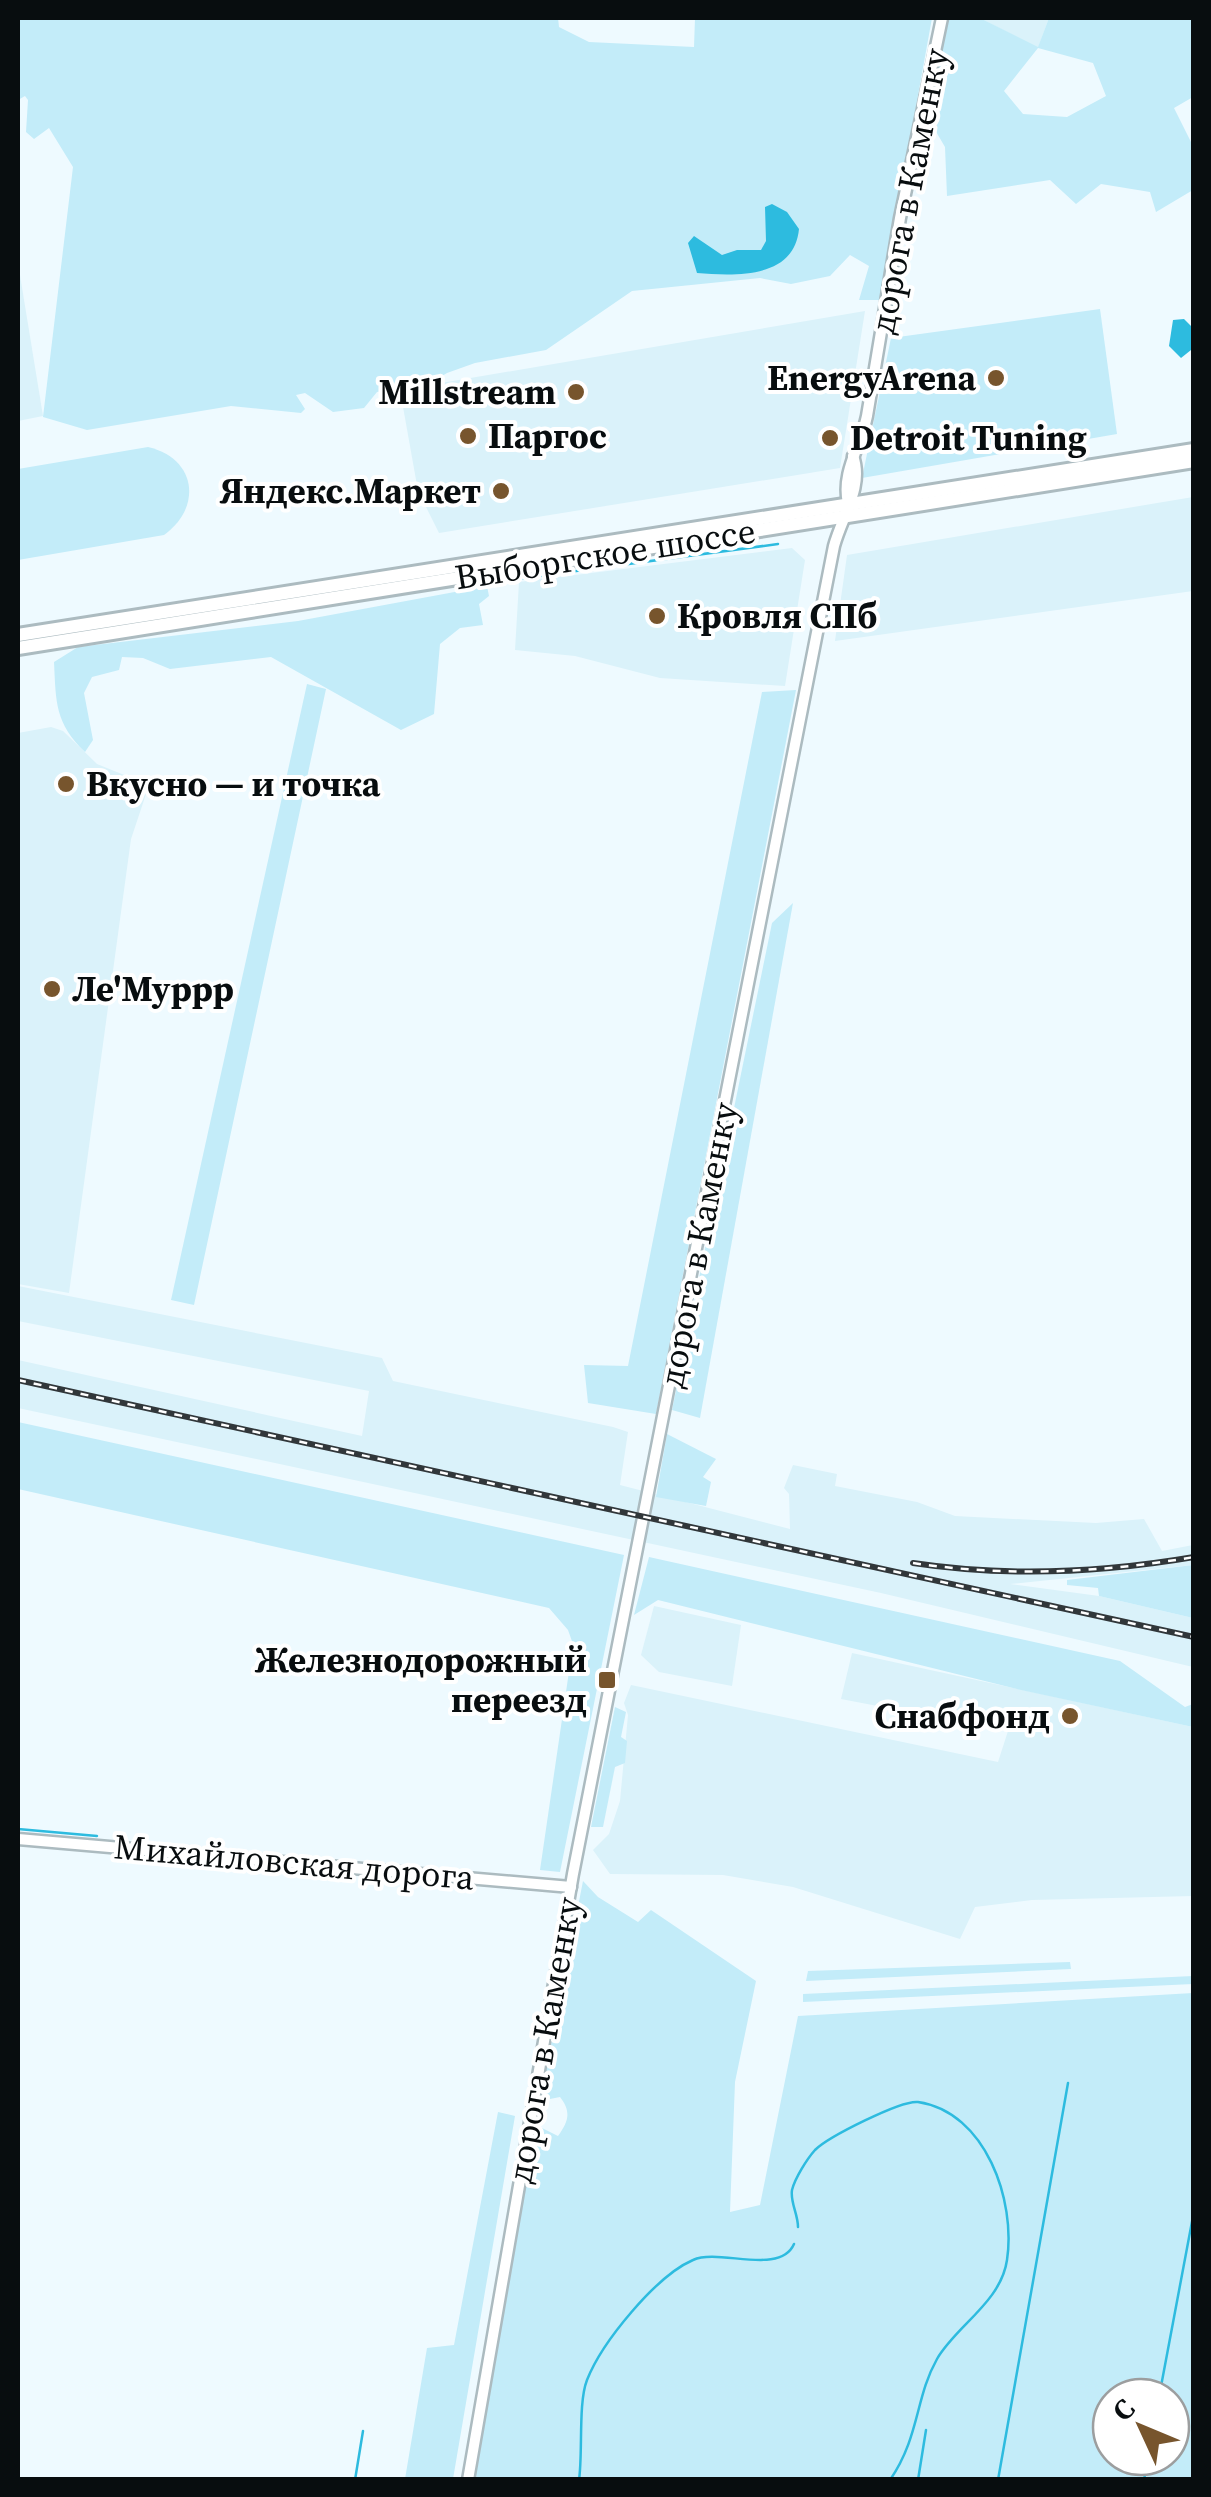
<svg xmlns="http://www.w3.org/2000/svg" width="1211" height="2497" viewBox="0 0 1211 2497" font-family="'Source Serif 4',serif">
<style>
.built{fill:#daf2fa}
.green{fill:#c3ecf9;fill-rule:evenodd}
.water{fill:#2dbbdf}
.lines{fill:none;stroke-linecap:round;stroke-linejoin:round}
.stream{stroke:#2dbbdf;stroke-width:2.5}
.minor-casing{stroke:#acbbc0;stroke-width:15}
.major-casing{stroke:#acbbc0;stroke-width:18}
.minor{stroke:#fff;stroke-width:10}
.major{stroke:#fff;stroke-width:12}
.rail-casing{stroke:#31373a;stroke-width:6}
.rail{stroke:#fff;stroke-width:2.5;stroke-dasharray:8;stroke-linecap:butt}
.poi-dot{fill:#77552d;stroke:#fff;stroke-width:4}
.labels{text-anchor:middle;stroke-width:8;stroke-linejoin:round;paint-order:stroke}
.street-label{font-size:35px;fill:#080d0f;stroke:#fff}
.poi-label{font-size:35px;font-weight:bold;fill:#080d0f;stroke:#fff;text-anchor:end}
</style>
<rect width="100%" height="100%" fill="#eefaff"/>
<!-- built -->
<g class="built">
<polygon points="980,18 1049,18 1038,48"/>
<polygon points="18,263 43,416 18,421"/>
<polygon points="865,311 840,468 439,533 418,491 400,390"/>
<polygon points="1193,497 1193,591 835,641 847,555"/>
<polygon points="792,548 805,560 785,686 660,678 575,656 515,650 519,582"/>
<polygon points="51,727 63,731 97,764 149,785 131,839 69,1293 18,1284 18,733"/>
<polygon points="18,1286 382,1358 393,1381 613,1427 628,1432 620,1485 790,1529 789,1494 784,1488 793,1465 837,1474 835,1486 917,1502 955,1516 1096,1523 1144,1519 1162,1551 1193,1545 1193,1565 1010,1584 1099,1596 1193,1618 1193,1667 881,1593 18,1408 18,1360 362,1436 369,1391 18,1321"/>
<polygon points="654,1606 741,1625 732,1686 659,1672 641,1655"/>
<polygon points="852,1653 1193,1727 1193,1896 1032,1900 975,1907 960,1939 793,1887 723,1875 610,1874 593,1850 609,1834 620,1801 628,1715 624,1703 631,1685 998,1762 1008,1731 841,1699"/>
</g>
<!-- green -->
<g class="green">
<polygon points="18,18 558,18 559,27 589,42 694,47 695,18 932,18 881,300 859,300 869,266 850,255 830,276 791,284 760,278 632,291 546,350 475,363 447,373 404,399 389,390 377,392 364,408 333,412 305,393 296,395 305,409 301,413 231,406 87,430 43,417 73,167 49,128 34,139 26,132 28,100 25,96 18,100"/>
<path d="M946,18H980L1038,47L1049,18H1193V97L1174,108L1193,146V190L1156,212L1150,192L1101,184L1076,204L1050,180L947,196L945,147L928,118ZM1038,48L1093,63L1106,96L1067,117L1023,114L1004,91Z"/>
<polygon points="1100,309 1117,434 862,478 891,338"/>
<path d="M148,447C196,458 203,507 164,535L18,560V469Z"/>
<path d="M487,586L489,596L479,604L483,625L460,628L440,644L434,714L401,730L271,657L170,669L143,658L122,657L119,670L92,677L84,693L93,740L85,752C55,723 56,703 54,662L78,647L298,621Z"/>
<polygon points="307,684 326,689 194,1305 171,1300"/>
<polygon points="796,690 656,1414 588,1403 584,1365 628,1366 762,692"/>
<polygon points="793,903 700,1418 672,1410 772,923"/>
<polygon points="18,1422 624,1555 560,1872 540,1870 573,1644 568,1630 549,1608 18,1489"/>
<polygon points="667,1434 716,1459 703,1477 711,1482 706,1506 656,1497"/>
<polygon points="649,1557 1120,1661 1185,1707 1193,1704 1193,1727 1021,1690 658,1600 634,1615"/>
<polygon points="1193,1565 1193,1618 1099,1596 1098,1588 1067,1585 1067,1580"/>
<polygon points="615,1707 626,1712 621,1737 627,1741 625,1763 615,1767 603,1827 591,1827"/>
<path d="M583,1881L598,1897L638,1922L651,1910L756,1981L735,2082L730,2212L760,2205L798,2016L1193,1993V2479H475L536,2125L558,2136C568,2122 572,2112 560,2097L540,2101ZM1111,2397H1171V2457H1111Z"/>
<polygon points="1070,1962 1071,1969 806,1981 808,1971"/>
<polygon points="1193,1976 1193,1984 803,2002 803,1994"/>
<polygon points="498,2112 515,2116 453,2479 405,2479 427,2348 454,2345"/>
</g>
<!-- water -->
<g class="water">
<path d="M772,204L787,212L799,229C794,279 736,276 697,273L688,243L694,236L722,255L737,250H761L766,241L765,207Z"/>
<polygon points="1184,319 1193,328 1191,350 1181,358 1169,346 1173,320"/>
</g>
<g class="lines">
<!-- stream -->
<g class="stream">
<polyline points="516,579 778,544"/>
<polyline points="18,1829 97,1836"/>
<path d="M798,2227C798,2214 790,2202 792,2190C795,2178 807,2159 815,2150C828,2137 901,2100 918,2102C986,2112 1016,2201 1007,2260C1001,2302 956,2326 937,2359C915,2398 920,2436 890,2480"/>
<polyline points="1159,2397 1194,2211"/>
<polyline points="355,2480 363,2431"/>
<path d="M579,2480C583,2452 578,2403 587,2380C602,2342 656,2276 693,2260C719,2248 780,2276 794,2244"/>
<polyline points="918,2480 926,2430"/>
<polyline points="998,2480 1068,2083"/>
<polyline points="1144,2480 1148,2457"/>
</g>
<!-- minor casing -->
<g class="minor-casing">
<g id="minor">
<path d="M848,503C841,472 861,446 867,416L900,218L942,18"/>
<polyline points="18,1839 571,1887"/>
<path d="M468,2480L573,1874L834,546C842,516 864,487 853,456"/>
</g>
</g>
<!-- major casing -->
<g class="major-casing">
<g id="major">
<polyline points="18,635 1194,450"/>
<polyline points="18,648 1194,461"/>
</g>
</g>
<!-- minor -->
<use href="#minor" class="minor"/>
<!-- major -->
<use href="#major" class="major"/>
<!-- rail casing -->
<g class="rail-casing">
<g id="rail">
<polyline points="18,1380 1194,1637"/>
<path d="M913,1563C1006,1577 1100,1573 1194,1557"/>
</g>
</g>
<!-- rail -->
<use href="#rail" class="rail"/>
</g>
<!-- markers -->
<g class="poi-dot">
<circle cx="996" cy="378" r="10"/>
<circle cx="576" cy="392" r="10"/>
<circle cx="468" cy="436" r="10"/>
<circle cx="830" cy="438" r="10"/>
<circle cx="501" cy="491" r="10"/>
<circle cx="657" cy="616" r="10"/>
<circle cx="66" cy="784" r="10"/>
<circle cx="52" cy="989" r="10"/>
<rect x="597" y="1670" width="20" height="20" rx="5"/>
<circle cx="1070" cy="1716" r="10"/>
</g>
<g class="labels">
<!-- street labels -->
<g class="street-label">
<text transform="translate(909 191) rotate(-79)" y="12">дорога в Каменку</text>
<text transform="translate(605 554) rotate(-9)" y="12">Выборгское шоссе</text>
<text transform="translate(698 1245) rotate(-79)" y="12">дорога в Каменку</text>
<text transform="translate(294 1862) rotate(5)" y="12">Михайловская дорога</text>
<text transform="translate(544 2040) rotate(-80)" y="12">дорога в Каменку</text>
</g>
<!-- poi labels -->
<g class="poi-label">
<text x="976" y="390">EnergyArena</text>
<text x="556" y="404">Millstream</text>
<text x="488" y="448" text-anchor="start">Паргос</text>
<text x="850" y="450" text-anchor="start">Detroit Tuning</text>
<text x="481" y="503">Яндекс.Маркет</text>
<text x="677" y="628" text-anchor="start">Кровля СПб</text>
<text x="86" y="796" text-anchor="start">Вкусно — и точка</text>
<text x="72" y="1001" text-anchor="start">Ле'Муррр</text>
<text x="587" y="1672">Железнодорожный<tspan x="587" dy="40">переезд</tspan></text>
<text x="1050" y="1728">Снабфонд</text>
</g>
</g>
<!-- border -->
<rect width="1211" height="2497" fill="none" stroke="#080d0f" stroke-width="40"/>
<!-- north arrow -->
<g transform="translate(1141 2427) rotate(314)"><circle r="48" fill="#ffffff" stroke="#9c9e9f" stroke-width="2.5"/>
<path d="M0-8L18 38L0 25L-18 38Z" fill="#77552d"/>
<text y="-15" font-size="28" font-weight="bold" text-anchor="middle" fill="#080d0f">С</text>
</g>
</svg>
